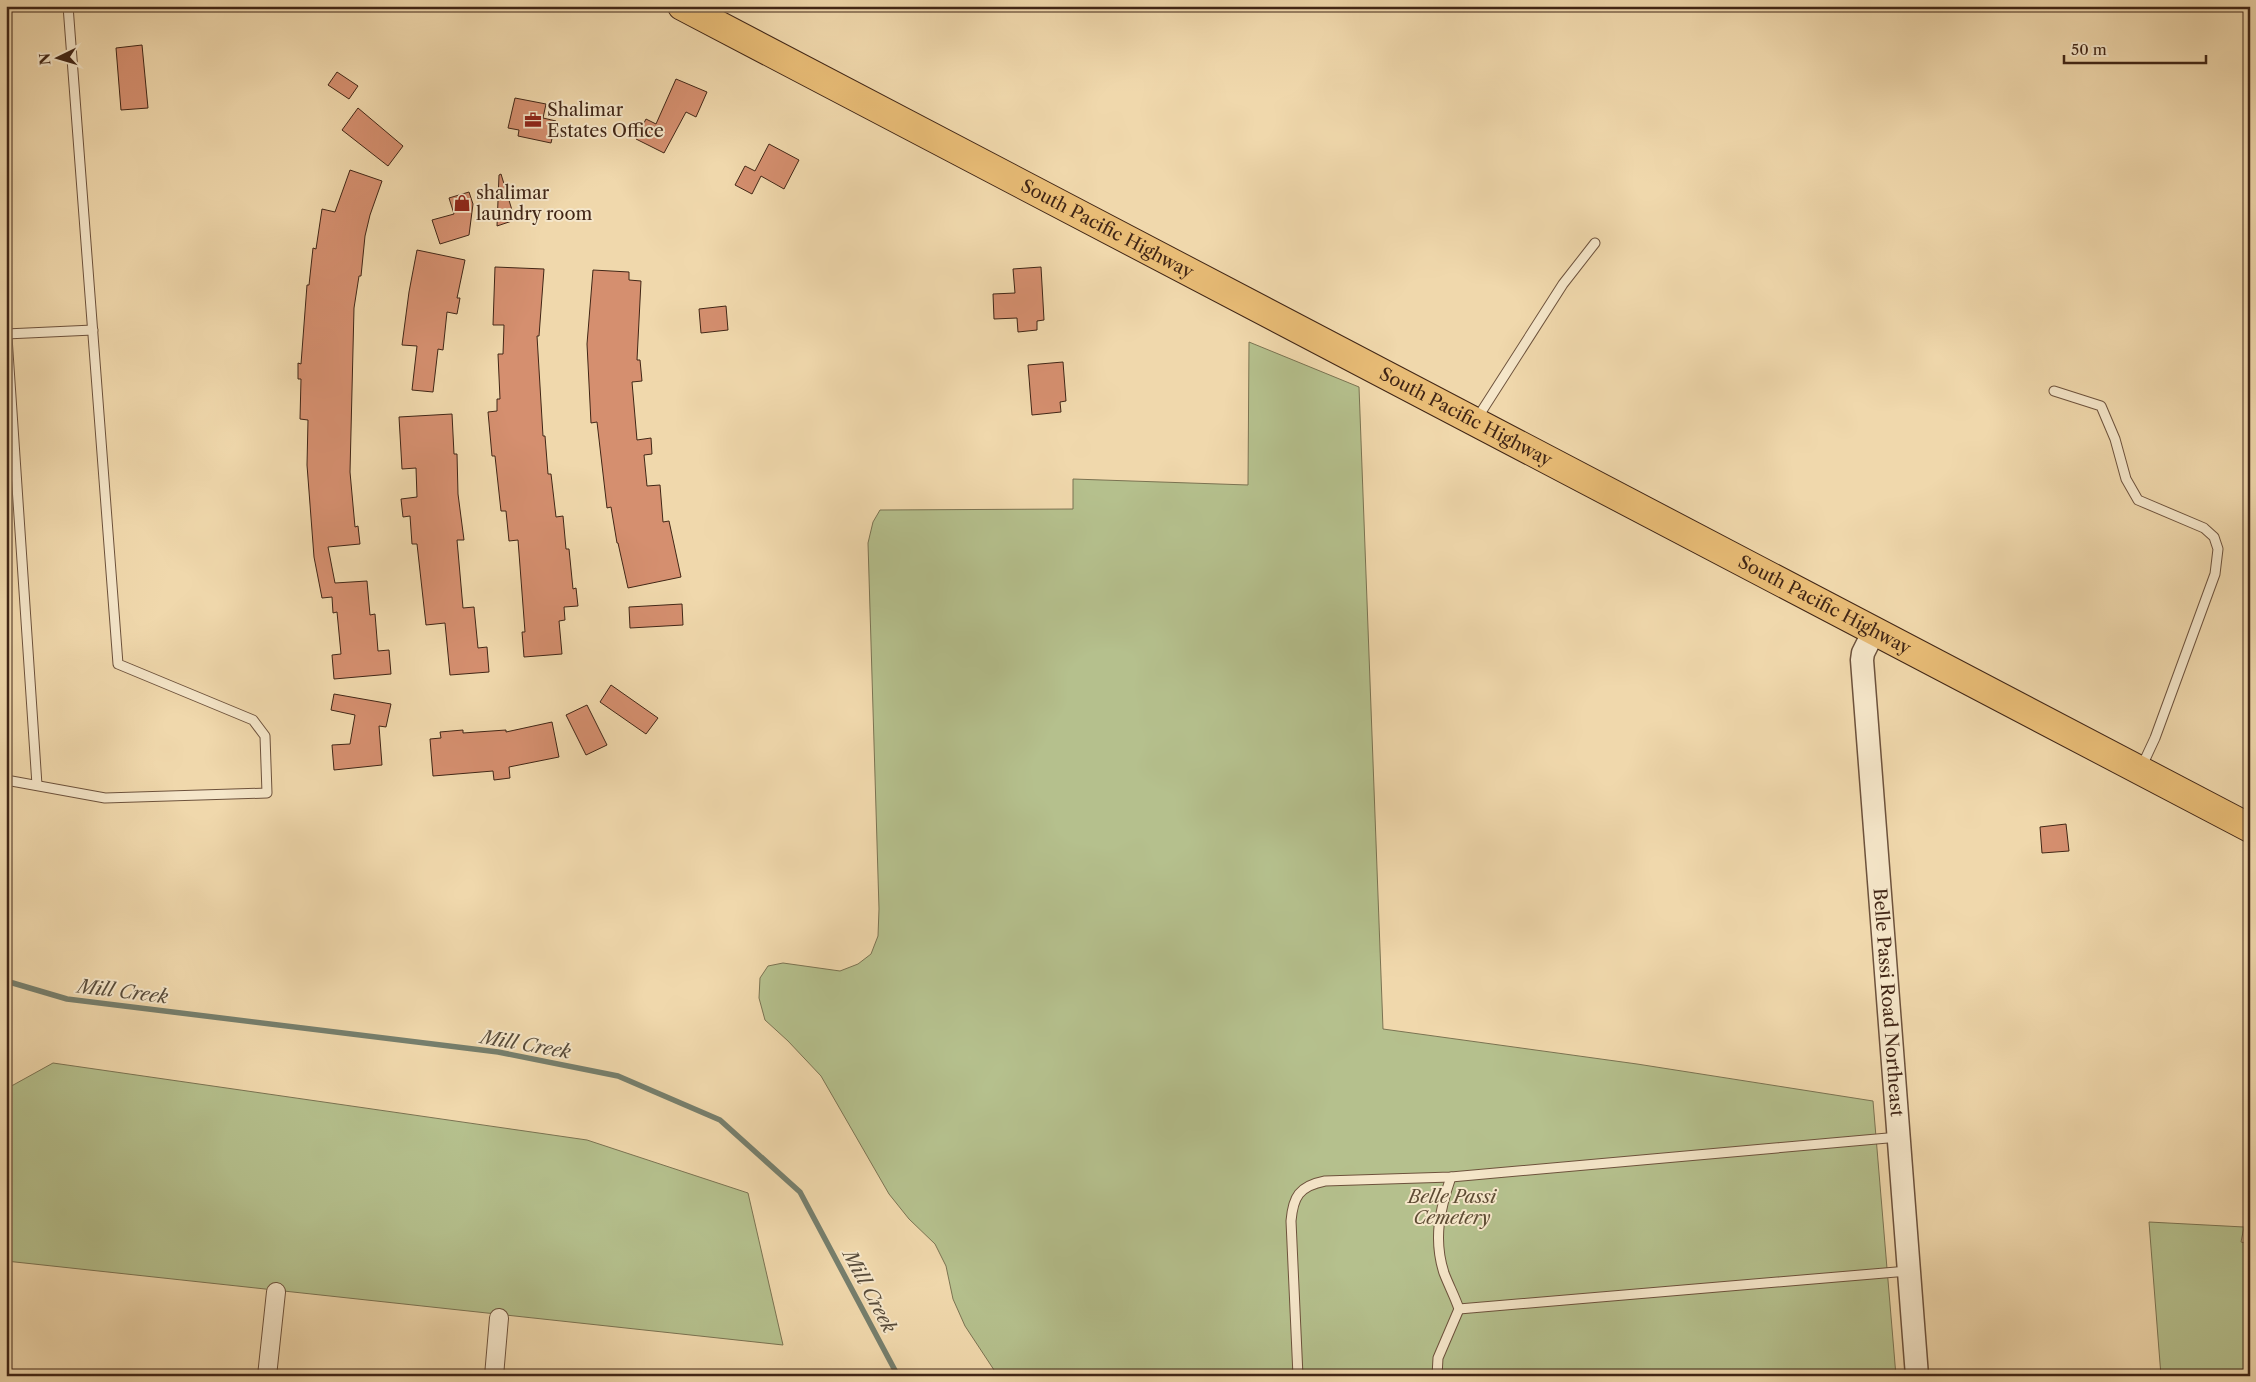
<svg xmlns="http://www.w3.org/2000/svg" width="2256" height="1382" viewBox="0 0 2256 1382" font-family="'Libre Caslon Text',serif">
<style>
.green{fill:#b5c08d;stroke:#7b7352}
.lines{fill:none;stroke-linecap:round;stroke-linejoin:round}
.stream{stroke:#767f6d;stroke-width:5.5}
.building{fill:#d58f6f;stroke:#412616}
.service-casing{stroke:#6d523c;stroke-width:11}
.minor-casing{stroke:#6d523c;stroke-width:20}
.tertiary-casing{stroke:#6d523c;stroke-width:25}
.primary-casing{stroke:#412616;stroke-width:30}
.service{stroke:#f5e6c9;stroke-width:9}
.minor{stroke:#f5e6c9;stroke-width:18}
.tertiary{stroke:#f5e6c9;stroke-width:22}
.primary{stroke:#e8bc76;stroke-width:28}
.labels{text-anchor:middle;stroke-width:4;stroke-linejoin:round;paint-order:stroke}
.poi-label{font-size:18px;fill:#412616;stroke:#f5e6c9;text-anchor:start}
.street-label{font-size:18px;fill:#412616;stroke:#f5e6c9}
.park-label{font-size:18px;font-style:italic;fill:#5e4c34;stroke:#f5e6c9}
.water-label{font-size:19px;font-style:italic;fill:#574b3a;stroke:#f5e6c9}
</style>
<rect width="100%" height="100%" fill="#f0d8ac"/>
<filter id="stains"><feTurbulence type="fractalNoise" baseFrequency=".004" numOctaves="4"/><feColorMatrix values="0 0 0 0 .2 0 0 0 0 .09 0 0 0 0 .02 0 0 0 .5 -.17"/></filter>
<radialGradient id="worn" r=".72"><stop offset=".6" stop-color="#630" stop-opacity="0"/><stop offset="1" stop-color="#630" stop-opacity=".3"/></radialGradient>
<!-- green -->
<g class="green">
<polygon points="1249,342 1359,387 1383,1029 1637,1064 1873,1101 1896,1376 998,1376 965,1326 953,1299 946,1266 935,1244 909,1219 889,1194 821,1076 788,1041 765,1020 759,998 760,978 768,966 783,963 840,971 858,964 871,954 878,936 879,909 868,543 873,522 880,510 1073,509 1073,479 1248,485"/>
<polygon points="53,1063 587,1140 748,1193 783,1345 6,1261 6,1089"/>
<polygon points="2149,1222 2244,1227 2241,1242 2250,1244 2250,1376 2161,1376"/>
</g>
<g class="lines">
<!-- stream -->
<polyline class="stream" points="6,981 67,999 498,1052 618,1076 720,1120 800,1192 898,1376"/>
</g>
<!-- building -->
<g class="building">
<polygon points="142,45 148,108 121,110 116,48"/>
<polygon points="337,72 358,86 349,99 328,85"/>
<polygon points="676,79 707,92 696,117 686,112 664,153 636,139 646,119 656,124"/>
<polygon points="515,98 546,104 543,118 556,121 551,143 518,136 519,130 508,128"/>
<polygon points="358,108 403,146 388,166 342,130"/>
<polygon points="769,144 799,160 784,189 761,176 752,194 735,185 745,166 755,171"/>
<polygon points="350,170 382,181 370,215 365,236 361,276 359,276 354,308 350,472 355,527 358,526 360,544 328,547 335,583 367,581 370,615 375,614 378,651 389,650 391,674 334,679 332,655 341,654 337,612 333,613 332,597 322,598 314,557 307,465 308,420 300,419 301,379 298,379 298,363 301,364 307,285 309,285 313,248 316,249 322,209 335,212"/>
<polygon points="501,174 515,220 497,226 499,175"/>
<polygon points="469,192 473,204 469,235 440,244 432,220 454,214 449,198"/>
<polygon points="417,250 465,260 457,298 460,298 457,314 447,312 443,350 438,349 433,392 412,390 417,346 402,345 409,292"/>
<polygon points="495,267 544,269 539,336 537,336 543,436 545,436 548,474 551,474 556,517 563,516 566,549 569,549 573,589 576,588 578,606 564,607 565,620 559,621 562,654 524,657 522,632 525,632 518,540 509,541 506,511 501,511 495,456 492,456 488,412 497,411 497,399 500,399 498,354 503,354 504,325 493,325"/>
<polygon points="1041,267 1044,320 1037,321 1037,330 1018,332 1017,318 994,319 993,294 1015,293 1013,269"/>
<polygon points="593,270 629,272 629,280 641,281 637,360 640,360 642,381 632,382 637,440 651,438 652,454 644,455 647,486 660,485 663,522 669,521 681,577 628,588 618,543 617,543 611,507 607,508 597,422 591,423 587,344"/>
<polygon points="726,306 728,330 701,333 699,309"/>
<polygon points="1063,362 1066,401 1060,402 1061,412 1032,415 1028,365"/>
<polygon points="452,414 454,454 457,454 458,494 464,540 457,540 463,608 474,607 478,648 487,647 489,672 450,675 445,623 426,625 417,544 412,544 410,516 403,517 401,499 417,497 416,468 402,469 399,417"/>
<polygon points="682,604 683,625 630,628 629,607"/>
<polygon points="611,685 658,718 646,734 600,702"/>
<polygon points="334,694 391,704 386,727 379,726 382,765 334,770 332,745 350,744 355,715 331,710"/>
<polygon points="587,705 607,745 586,755 566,715"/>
<polygon points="552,722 559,757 509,767 510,778 494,780 493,771 433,776 430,739 441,738 440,732 463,730 463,733 506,730 506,732"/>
<polygon points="2066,824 2069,851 2042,853 2040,827"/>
</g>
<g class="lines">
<!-- service casing -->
<g class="service-casing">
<g id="service">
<polyline points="6,322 37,785"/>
<polyline points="6,334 93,330"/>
<polyline points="2054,391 2101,406 2115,439 2126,479 2138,500 2204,528 2214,537 2218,549 2215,574 2155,738 2141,768"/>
<polyline points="1476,420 1563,284 1595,243"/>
<polyline points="6,780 105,798 267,793 265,736 253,720 118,664 68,6"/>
<polyline points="1459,1309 1908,1271"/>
<path d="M1298,1376L1291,1221C1293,1197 1299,1186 1325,1181L1451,1177L1899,1137"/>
<path d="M1437,1376L1438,1358L1459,1309C1455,1297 1449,1286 1444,1273C1433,1239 1440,1209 1451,1177"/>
</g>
</g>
<!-- minor casing -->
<g class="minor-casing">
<g id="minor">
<polyline points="267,1376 276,1292"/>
<polyline points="494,1376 499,1318"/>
</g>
</g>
<!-- tertiary casing -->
<g class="tertiary-casing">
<g id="tertiary">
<path id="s1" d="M1874,631L1863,653L1862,660L1917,1376"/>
</g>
</g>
<!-- primary casing -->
<g class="primary-casing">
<g id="primary">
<path id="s2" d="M682,6L2250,828"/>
</g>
</g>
<!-- service -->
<use href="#service" class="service"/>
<!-- minor -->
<use href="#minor" class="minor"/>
<!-- tertiary -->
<use href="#tertiary" class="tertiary"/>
<!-- primary -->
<use href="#primary" class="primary"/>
</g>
<!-- icons -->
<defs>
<g id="office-bare" transform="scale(1.35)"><path d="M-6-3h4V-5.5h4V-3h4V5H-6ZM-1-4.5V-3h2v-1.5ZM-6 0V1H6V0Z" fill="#8f2418" stroke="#f5e6c9" stroke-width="2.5" paint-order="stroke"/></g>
<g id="shop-bare" transform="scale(1.35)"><path d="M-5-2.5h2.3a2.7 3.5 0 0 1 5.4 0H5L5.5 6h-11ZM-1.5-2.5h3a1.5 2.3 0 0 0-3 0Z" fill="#8f2418" stroke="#f5e6c9" stroke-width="2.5" paint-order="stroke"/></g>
</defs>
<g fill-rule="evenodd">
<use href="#office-bare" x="533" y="120"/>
<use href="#shop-bare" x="462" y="203"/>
</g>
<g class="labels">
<!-- poi labels -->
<g class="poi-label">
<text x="547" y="116">Shalimar<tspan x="547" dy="21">Estates Office</tspan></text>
<text x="476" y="199">shalimar<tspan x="476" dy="21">laundry room</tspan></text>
</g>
<!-- street labels -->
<g class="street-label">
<text dy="6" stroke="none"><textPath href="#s2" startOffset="480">South Pacific Highway</textPath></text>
<text dy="6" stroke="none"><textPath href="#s2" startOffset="885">South Pacific Highway</textPath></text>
<text dy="6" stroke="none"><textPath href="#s2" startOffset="1290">South Pacific Highway</textPath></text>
<text dy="6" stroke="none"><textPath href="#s1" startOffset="375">Belle Passi Road Northeast</textPath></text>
</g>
<!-- park labels -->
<g class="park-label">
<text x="1452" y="1203">Belle Passi<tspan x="1452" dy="21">Cemetery</tspan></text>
</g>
<!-- water labels -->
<g class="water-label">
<text transform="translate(123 991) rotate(7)" y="7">Mill Creek</text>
<text transform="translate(526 1044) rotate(10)" y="7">Mill Creek</text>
<text transform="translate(870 1291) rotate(62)" y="7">Mill Creek</text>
</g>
</g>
<!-- margin -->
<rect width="2256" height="1382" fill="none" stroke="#f0d8ac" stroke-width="25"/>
<rect x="8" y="8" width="2241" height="1367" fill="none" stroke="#412616" stroke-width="2.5"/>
<rect x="12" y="12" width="2231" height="1357" fill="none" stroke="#412616"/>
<!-- north arrow -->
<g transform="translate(58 58) rotate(265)" stroke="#f5e6c9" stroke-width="4" paint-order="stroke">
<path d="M0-4L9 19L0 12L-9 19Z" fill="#412616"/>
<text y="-8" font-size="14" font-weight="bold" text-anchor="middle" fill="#412616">N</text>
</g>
<!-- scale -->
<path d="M2064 55v8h142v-8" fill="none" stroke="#412616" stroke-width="2.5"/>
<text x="2071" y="55" font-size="15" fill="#412616" stroke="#f5e6c9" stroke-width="4" paint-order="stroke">50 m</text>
<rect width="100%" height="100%" filter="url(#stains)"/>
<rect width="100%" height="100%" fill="url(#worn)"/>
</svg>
